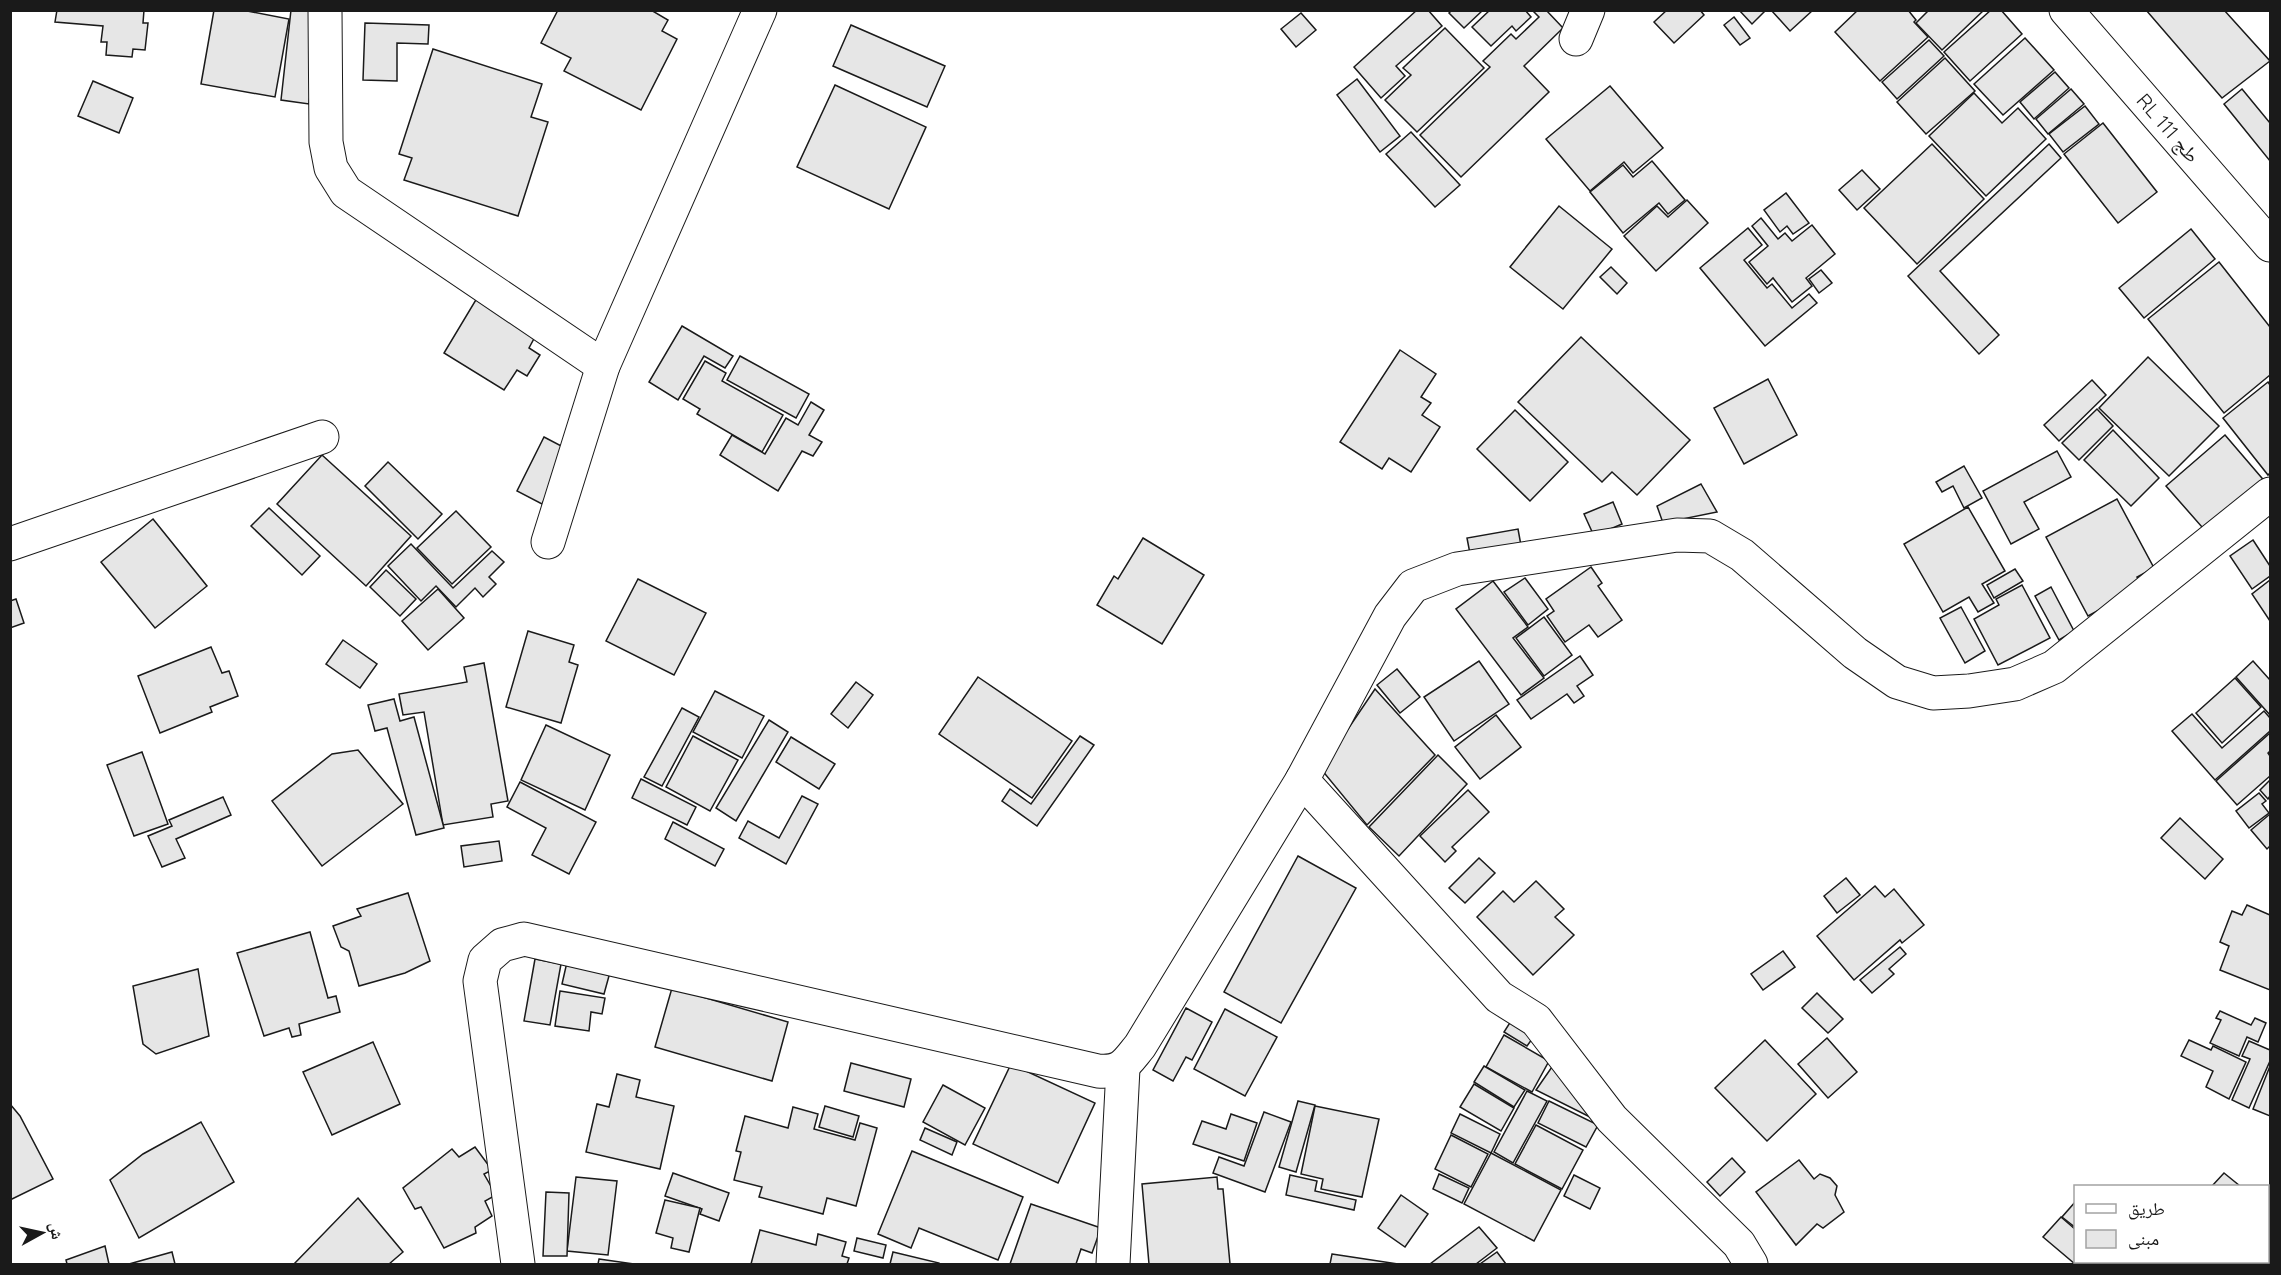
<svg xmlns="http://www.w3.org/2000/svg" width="2281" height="1275" viewBox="0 0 2281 1275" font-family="Quicksand,'Noto Naskh Arabic',sans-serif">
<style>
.building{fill:#e6e6e6;stroke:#1a1a1a;stroke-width:1.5}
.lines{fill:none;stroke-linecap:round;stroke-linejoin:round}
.street-casing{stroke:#1a1a1a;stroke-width:35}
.secondary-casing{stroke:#1a1a1a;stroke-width:35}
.street{stroke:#fff;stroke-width:33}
.secondary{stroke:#fff;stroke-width:33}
.labels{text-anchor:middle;stroke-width:4.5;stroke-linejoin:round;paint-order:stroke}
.street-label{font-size:20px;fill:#1a1a1a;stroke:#fff}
</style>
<rect width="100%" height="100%" fill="#fff"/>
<!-- building -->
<g class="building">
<polygon points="57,10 144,10 143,23 148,23 145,50 133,49 132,57 106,55 107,42 101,42 103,26 55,22"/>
<polygon points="214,10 242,10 289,19 275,97 201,84"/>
<polygon points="291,10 320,10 309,104 281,100"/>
<polygon points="558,10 651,10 668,20 662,31 677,39 641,110 564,71 571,58 541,43"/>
<polygon points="1417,10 1428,10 1442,26 1396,66 1405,76 1381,98 1354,67"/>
<polygon points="1452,10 1483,10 1464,28 1449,13"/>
<polygon points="1490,10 1525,10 1531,17 1516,31 1512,26 1491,46 1472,27"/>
<polygon points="1532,10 1546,10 1563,28 1524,66 1549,92 1461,177 1420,135 1490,67 1483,61 1511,34 1516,39 1539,17"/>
<polygon points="1667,10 1700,10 1704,15 1674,43 1654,22"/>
<polygon points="1739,10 1766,10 1752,24"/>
<polygon points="1771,10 1813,10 1790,31"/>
<polygon points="1858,10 1908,10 1916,20 1914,22 1928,37 1880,81 1835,32"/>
<polygon points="1929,10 1984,10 1942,50 1916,23"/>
<polygon points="1991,10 2001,10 2022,34 1970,81 1944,52"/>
<polygon points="2146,10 2224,10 2270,61 2222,98"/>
<polygon points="1301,13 1316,30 1296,47 1281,29"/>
<polygon points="1734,17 1750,38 1740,45 1724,25"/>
<polygon points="365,23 429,25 428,44 397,43 397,81 363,80"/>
<polygon points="851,25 945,66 927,107 833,66"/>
<polygon points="1445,28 1484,68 1417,132 1385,100 1411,75 1403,68"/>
<polygon points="2025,38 2054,70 2003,115 1974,84"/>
<polygon points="1929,40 1944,56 1897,99 1882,82"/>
<polygon points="433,49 542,84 531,117 548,122 518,216 404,180 412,158 399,154"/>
<polygon points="1945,58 1975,91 1926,134 1897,102"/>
<polygon points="2055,72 2069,88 2034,119 2020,102"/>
<polygon points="1357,79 1400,136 1380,152 1337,95"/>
<polygon points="93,81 133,98 119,133 78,116"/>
<polygon points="835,85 926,127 889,209 797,167"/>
<polygon points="1610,86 1663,148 1633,173 1624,162 1590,191 1546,139"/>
<polygon points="2071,89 2084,104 2048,134 2036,119"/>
<polygon points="2242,89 2270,123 2270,161 2224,104"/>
<polygon points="1974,93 2002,123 2018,108 2046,139 1986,196 1929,136"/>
<polygon points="2085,106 2099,124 2063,152 2049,134"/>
<polygon points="2103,123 2157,192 2118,223 2064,154"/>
<polygon points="1411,132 1460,185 1435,207 1386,154"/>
<polygon points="1932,144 1984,199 1917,264 1864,208"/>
<polygon points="2049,144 2061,158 1940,271 1999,335 1979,354 1908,276"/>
<polygon points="1652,161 1685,200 1668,214 1659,203 1623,233 1590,192 1623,165 1633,177"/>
<polygon points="1862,170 1880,189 1857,210 1839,190"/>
<polygon points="1786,193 1809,223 1793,234 1787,226 1780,232 1764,210"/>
<polygon points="1687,200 1708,223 1656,271 1624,236 1657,206 1668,217"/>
<polygon points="1559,206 1612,249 1563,309 1510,267"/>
<polygon points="1761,218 1778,239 1785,233 1792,241 1812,225 1835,254 1806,278 1812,286 1792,302 1773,278 1767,284 1749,262 1768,246 1752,226"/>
<polygon points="1748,228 1762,245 1744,260 1767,288 1772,284 1792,308 1809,294 1817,303 1765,346 1700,268"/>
<polygon points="2191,229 2215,259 2144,318 2119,288"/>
<polygon points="2219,262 2270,327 2270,375 2224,413 2148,319"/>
<polygon points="1611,267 1627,283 1617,294 1600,277"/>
<polygon points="1821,270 1832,283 1819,293 1809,279"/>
<polygon points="477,298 537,333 529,348 540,355 527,376 517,370 504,390 444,353"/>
<polygon points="682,326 733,356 725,368 704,356 678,400 649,382"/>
<polygon points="1581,337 1690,440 1637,495 1612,472 1602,482 1518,402"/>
<polygon points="1400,350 1436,374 1421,397 1431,403 1422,415 1440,427 1411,472 1389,458 1382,469 1340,442"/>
<polygon points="740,356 809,394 796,418 727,380"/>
<polygon points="2148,357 2219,426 2169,476 2099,408"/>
<polygon points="705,361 726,373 722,381 783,415 762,452 697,414 700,409 683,399"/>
<polygon points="1768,379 1797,435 1744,464 1714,408"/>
<polygon points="2092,380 2106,395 2059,441 2044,425"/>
<polygon points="2268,382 2270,385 2270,473 2268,475 2223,418"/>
<polygon points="811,402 824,410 809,435 822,442 813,456 802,451 778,491 720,455 732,435 765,454 786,418 798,425"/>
<polygon points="2097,409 2113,426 2079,460 2062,443"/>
<polygon points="1515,410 1568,462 1530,501 1477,449"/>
<polygon points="2113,430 2159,478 2131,506 2084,460"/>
<polygon points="2225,435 2267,484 2209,535 2166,486"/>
<polygon points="544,437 569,450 542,504 517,491"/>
<polygon points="2057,451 2071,477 2024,502 2039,529 2011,544 1983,491"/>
<polygon points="322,455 411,536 366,586 277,504"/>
<polygon points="388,462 442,514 418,539 365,486"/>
<polygon points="1964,466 1982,498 1964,508 1953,486 1942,492 1936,482"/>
<polygon points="1701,484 1717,512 1663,523 1657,506"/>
<polygon points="2117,499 2154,568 2137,577 2142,587 2088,616 2046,537"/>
<polygon points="1613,502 1622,524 1594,536 1584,514"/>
<polygon points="1968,507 2005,571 1982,584 1994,603 1978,612 1969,597 1943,612 1904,544"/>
<polygon points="269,508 320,556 302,575 251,526"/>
<polygon points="456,511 491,547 452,584 417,548"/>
<polygon points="153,519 207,586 155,628 101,562"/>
<polygon points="1518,529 1522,551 1471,559 1467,538"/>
<polygon points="1143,538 1204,575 1162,644 1097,605 1114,576 1118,579"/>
<polygon points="2253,540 2270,566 2270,576 2252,589 2230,556"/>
<polygon points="411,544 453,588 492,551 504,562 489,577 496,584 483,597 475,588 456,607 436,586 421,601 388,566"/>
<polygon points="1591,567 1602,583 1598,586 1622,620 1598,637 1589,625 1565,642 1547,616 1554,611 1546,599"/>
<polygon points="2015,569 2023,581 1994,598 1987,585"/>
<polygon points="386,570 416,599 400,616 370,587"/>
<polygon points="1525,578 1548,609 1528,625 1504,592"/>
<polygon points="638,579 706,613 674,675 606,641"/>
<polygon points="2270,580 2270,621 2252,594"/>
<polygon points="1493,581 1528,627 1513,638 1544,678 1521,695 1456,609"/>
<polygon points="2022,585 2050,638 1998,665 1974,619 1999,605 1996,599"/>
<polygon points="2051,587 2074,631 2059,640 2035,596"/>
<polygon points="438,589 464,618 428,650 402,621"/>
<polygon points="16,599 24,623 10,628 10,601"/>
<polygon points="1961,607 1985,651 1965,663 1940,618"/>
<polygon points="1544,617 1572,655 1544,676 1516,638"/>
<polygon points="528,631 574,645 569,662 578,665 561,723 506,707"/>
<polygon points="343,640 377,664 360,688 326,664"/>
<polygon points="211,647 222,673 229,671 238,696 210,707 212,712 160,733 138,676"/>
<polygon points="1580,656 1593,675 1577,686 1584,696 1574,703 1567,694 1531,719 1517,700"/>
<polygon points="1479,661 1509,704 1454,741 1424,697"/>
<polygon points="2253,661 2270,680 2270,715 2236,677"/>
<polygon points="484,663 508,801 491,804 493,817 443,825 424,712 403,715 399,694 467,682 464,667"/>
<polygon points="1397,669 1420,697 1400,713 1377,685"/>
<polygon points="978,677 1072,741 1032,798 939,734"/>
<polygon points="2235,678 2261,707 2222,743 2196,713"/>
<polygon points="856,682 873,695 848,728 831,714"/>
<polygon points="1375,689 1435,755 1367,825 1321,769"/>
<polygon points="715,691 764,716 742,758 693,732"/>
<polygon points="394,699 400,721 414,717 444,828 416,835 387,728 375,731 368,705"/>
<polygon points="682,708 699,717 662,786 644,777"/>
<polygon points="2264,711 2270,718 2270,731 2215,780 2172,731 2192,714 2222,748"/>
<polygon points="1496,715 1521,747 1480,779 1455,747"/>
<polygon points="769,720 788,732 736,821 716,808"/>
<polygon points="546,725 610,755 585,810 521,780"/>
<polygon points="2270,733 2270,751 2268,753 2270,756 2270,776 2237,805 2216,781"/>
<polygon points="693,736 738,760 710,811 666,787"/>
<polygon points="1080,736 1094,745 1037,826 1002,801 1010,789 1031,804"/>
<polygon points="791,737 835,764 819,789 776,762"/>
<polygon points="358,750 403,804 322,866 272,801 332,754"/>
<polygon points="142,752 168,824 134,836 107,765"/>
<polygon points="1438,755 1467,784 1399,856 1369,827"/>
<polygon points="641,779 696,807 687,825 632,798"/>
<polygon points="2270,780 2270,796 2268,799 2260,790"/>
<polygon points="520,782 596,822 569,874 532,855 546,828 507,807"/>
<polygon points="1468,790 1489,812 1452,847 1456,851 1445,862 1420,836"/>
<polygon points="2259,793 2266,801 2262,804 2269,813 2249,828 2236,811"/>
<polygon points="802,796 818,804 786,864 739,838 748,821 779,838"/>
<polygon points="223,797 231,815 176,839 185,858 162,867 148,836 172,826 169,820"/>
<polygon points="2270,814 2270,846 2267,849 2251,830"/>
<polygon points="2180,818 2223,859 2205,879 2161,838"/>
<polygon points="673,822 724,849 715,866 665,839"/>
<polygon points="499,841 502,861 464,867 461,846"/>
<polygon points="1298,856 1356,888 1281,1023 1224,992"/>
<polygon points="1479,858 1495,873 1465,903 1449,888"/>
<polygon points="1846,878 1860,895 1837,913 1824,896"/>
<polygon points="1536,881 1564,909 1555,917 1574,935 1533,975 1477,917 1503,891 1514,902"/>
<polygon points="1875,886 1885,897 1894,889 1924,925 1902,943 1900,940 1854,980 1817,936"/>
<polygon points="408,893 430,961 405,973 359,986 349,951 341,947 333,926 361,916 357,909"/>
<polygon points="2247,905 2270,915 2270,990 2220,970 2229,946 2220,942 2232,911 2242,915"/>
<polygon points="310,932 328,998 336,996 340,1012 299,1024 301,1035 292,1037 289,1028 264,1036 237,953"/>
<polygon points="1900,947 1906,954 1889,969 1894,974 1872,993 1860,980"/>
<polygon points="1783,951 1795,967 1763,990 1751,974"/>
<polygon points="535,959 561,964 550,1025 524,1021"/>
<polygon points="567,962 612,965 604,994 562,984"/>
<polygon points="198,969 209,1036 156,1054 143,1044 133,986"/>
<polygon points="672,988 788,1022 772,1081 655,1047"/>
<polygon points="560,991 605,998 602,1014 591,1012 589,1031 555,1026"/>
<polygon points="1817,993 1843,1019 1828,1033 1802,1008"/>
<polygon points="1186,1008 1212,1022 1192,1060 1186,1057 1173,1081 1153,1070"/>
<polygon points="1225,1009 1277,1037 1245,1096 1194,1069"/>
<polygon points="2220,1011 2251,1025 2255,1018 2266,1023 2258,1042 2247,1037 2239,1056 2210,1043 2221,1020 2216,1018"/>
<polygon points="1511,1021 1535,1035 1527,1046 1504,1032"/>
<polygon points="1504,1035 1549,1061 1532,1092 1486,1067"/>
<polygon points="1827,1038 1857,1072 1828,1098 1798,1064"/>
<polygon points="1765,1040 1816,1094 1767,1141 1715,1088"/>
<polygon points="2189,1040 2211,1050 2213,1046 2246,1062 2229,1099 2206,1087 2213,1071 2181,1056"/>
<polygon points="2249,1041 2270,1050 2270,1061 2249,1108 2232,1100 2250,1059 2242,1056"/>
<polygon points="373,1042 400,1104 332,1135 303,1072"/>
<polygon points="851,1063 911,1079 904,1107 844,1091"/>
<polygon points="1011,1064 1095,1103 1058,1183 973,1144"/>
<polygon points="1554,1064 1600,1122 1536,1090"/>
<polygon points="1484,1066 1525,1090 1514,1107 1474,1082"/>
<polygon points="2270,1066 2270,1116 2253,1109"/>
<polygon points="617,1074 640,1080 636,1097 674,1106 660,1169 586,1152 597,1104 609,1107"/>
<polygon points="1474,1084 1514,1108 1501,1131 1460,1107"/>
<polygon points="943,1085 985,1108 965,1145 923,1122"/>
<polygon points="1527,1091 1547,1101 1513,1163 1494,1152"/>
<polygon points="1298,1101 1315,1105 1296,1172 1279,1167"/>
<polygon points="1549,1101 1598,1125 1586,1147 1538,1123"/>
<polygon points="10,1104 20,1116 53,1179 10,1200"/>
<polygon points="825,1106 859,1116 853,1137 819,1127"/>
<polygon points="1315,1106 1379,1119 1362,1197 1321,1189 1323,1179 1301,1174"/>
<polygon points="793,1107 818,1114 814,1129 855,1140 860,1123 877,1128 856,1206 827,1198 823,1214 759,1197 762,1187 734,1180 741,1152 736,1151 745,1116 788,1128"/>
<polygon points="1264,1112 1291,1122 1265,1192 1213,1173 1219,1157 1244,1166"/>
<polygon points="1231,1114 1257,1123 1244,1161 1193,1144 1202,1121 1226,1129"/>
<polygon points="1460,1114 1500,1134 1491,1153 1451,1133"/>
<polygon points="201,1122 234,1182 139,1238 110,1180 143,1154"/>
<polygon points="1536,1125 1583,1150 1562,1189 1515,1164"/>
<polygon points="925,1128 957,1142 952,1155 920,1140"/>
<polygon points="1451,1135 1488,1154 1471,1187 1435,1169"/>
<polygon points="475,1147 492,1170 484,1174 496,1195 485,1201 492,1216 475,1227 476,1233 444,1248 421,1207 415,1209 403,1188 452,1149 459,1157"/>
<polygon points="912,1151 1023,1197 998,1260 919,1228 911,1248 878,1234"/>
<polygon points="1491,1153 1561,1190 1534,1241 1464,1204"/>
<polygon points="1732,1158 1745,1172 1720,1196 1707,1182"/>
<polygon points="1799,1160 1814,1179 1820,1174 1830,1178 1837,1186 1835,1195 1844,1212 1823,1228 1817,1224 1796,1245 1756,1192"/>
<polygon points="673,1173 729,1193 719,1221 700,1214 702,1209 665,1196"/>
<polygon points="2224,1173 2240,1186 2212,1186"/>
<polygon points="1439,1174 1469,1188 1462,1203 1433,1189"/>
<polygon points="1290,1175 1317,1181 1315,1191 1356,1200 1354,1210 1286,1195"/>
<polygon points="1574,1175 1600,1188 1590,1209 1564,1196"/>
<polygon points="576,1177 617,1181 608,1255 567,1251"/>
<polygon points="1217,1177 1218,1189 1223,1189 1230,1264 1149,1264 1142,1184"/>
<polygon points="546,1192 569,1193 567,1256 543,1256"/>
<polygon points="1401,1195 1428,1214 1405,1247 1378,1228"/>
<polygon points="358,1198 403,1252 389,1264 294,1264"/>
<polygon points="665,1200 700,1208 689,1252 671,1248 673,1238 656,1233"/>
<polygon points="2076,1201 2076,1228 2062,1217"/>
<polygon points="1031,1204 1101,1228 1092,1253 1081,1249 1076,1264 1010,1264"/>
<polygon points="2061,1217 2076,1230 2076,1262 2096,1262 2098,1264 2075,1264 2043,1237"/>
<polygon points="1479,1227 1497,1248 1476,1264 1430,1264"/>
<polygon points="760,1230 816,1245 818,1234 846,1242 842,1256 849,1258 847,1264 751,1264"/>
<polygon points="857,1238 886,1245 883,1258 854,1251"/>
<polygon points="105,1246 109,1264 67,1264 66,1260"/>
<polygon points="172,1252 175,1264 129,1264"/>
<polygon points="893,1252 939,1263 939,1264 890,1264"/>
<polygon points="1497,1252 1506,1264 1480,1264"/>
<polygon points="1332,1254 1398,1264 1330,1264"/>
<polygon points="599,1259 634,1264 598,1264"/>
<polygon points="2101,1262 2164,1262 2161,1264 2099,1264"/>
</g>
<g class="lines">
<!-- street casing -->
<g class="street-casing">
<g id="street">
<polyline points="325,10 326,142 331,168 346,192 603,366"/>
<polyline points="1576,39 1588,10"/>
<polyline points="548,542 603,366 760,10"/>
<polyline points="10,544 322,437"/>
<polyline points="1302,780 1499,997 1536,1020 1612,1119 1739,1244 1751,1264"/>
<path d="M518,1264L480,981L485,960L502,945L524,939L1098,1071C1122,1073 1126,1063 1140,1046L1302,780L1390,616L1413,586L1457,569L1677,535L1710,536L1742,555L1855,653L1897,682L1933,693L1969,691L2015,684L2054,667L2270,494"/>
<polyline points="1113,1264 1123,1068"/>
</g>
</g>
<!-- secondary casing -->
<g class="secondary-casing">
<polyline id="secondary" points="2066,10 2270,245"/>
</g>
<!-- street -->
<use href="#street" class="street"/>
<!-- secondary -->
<use href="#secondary" class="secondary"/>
</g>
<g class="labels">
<!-- street labels -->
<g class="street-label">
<text transform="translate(2168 128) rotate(49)" y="7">RL طج 111</text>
</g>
</g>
<!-- border -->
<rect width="2281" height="1275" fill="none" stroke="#1a1a1a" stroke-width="24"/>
<!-- legend -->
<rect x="2074" y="1185" width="195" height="78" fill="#ffffff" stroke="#a3a3a3" stroke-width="1.5"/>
<rect x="2086" y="1204" width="30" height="9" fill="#ffffff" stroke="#a3a3a3" stroke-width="1.5"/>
<text x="2128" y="1215" font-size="18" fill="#1a1a1a">طريق</text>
<rect x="2086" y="1230" width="30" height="18" fill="#e6e6e6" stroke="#a3a3a3" stroke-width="1.5"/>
<text x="2128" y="1245" font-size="18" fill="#1a1a1a">مبنى</text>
<!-- north arrow -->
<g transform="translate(42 1233) rotate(82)" stroke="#ffffff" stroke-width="4.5" paint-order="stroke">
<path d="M0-4.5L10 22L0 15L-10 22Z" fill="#1a1a1a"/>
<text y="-9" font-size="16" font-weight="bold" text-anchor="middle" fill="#1a1a1a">ش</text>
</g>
</svg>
